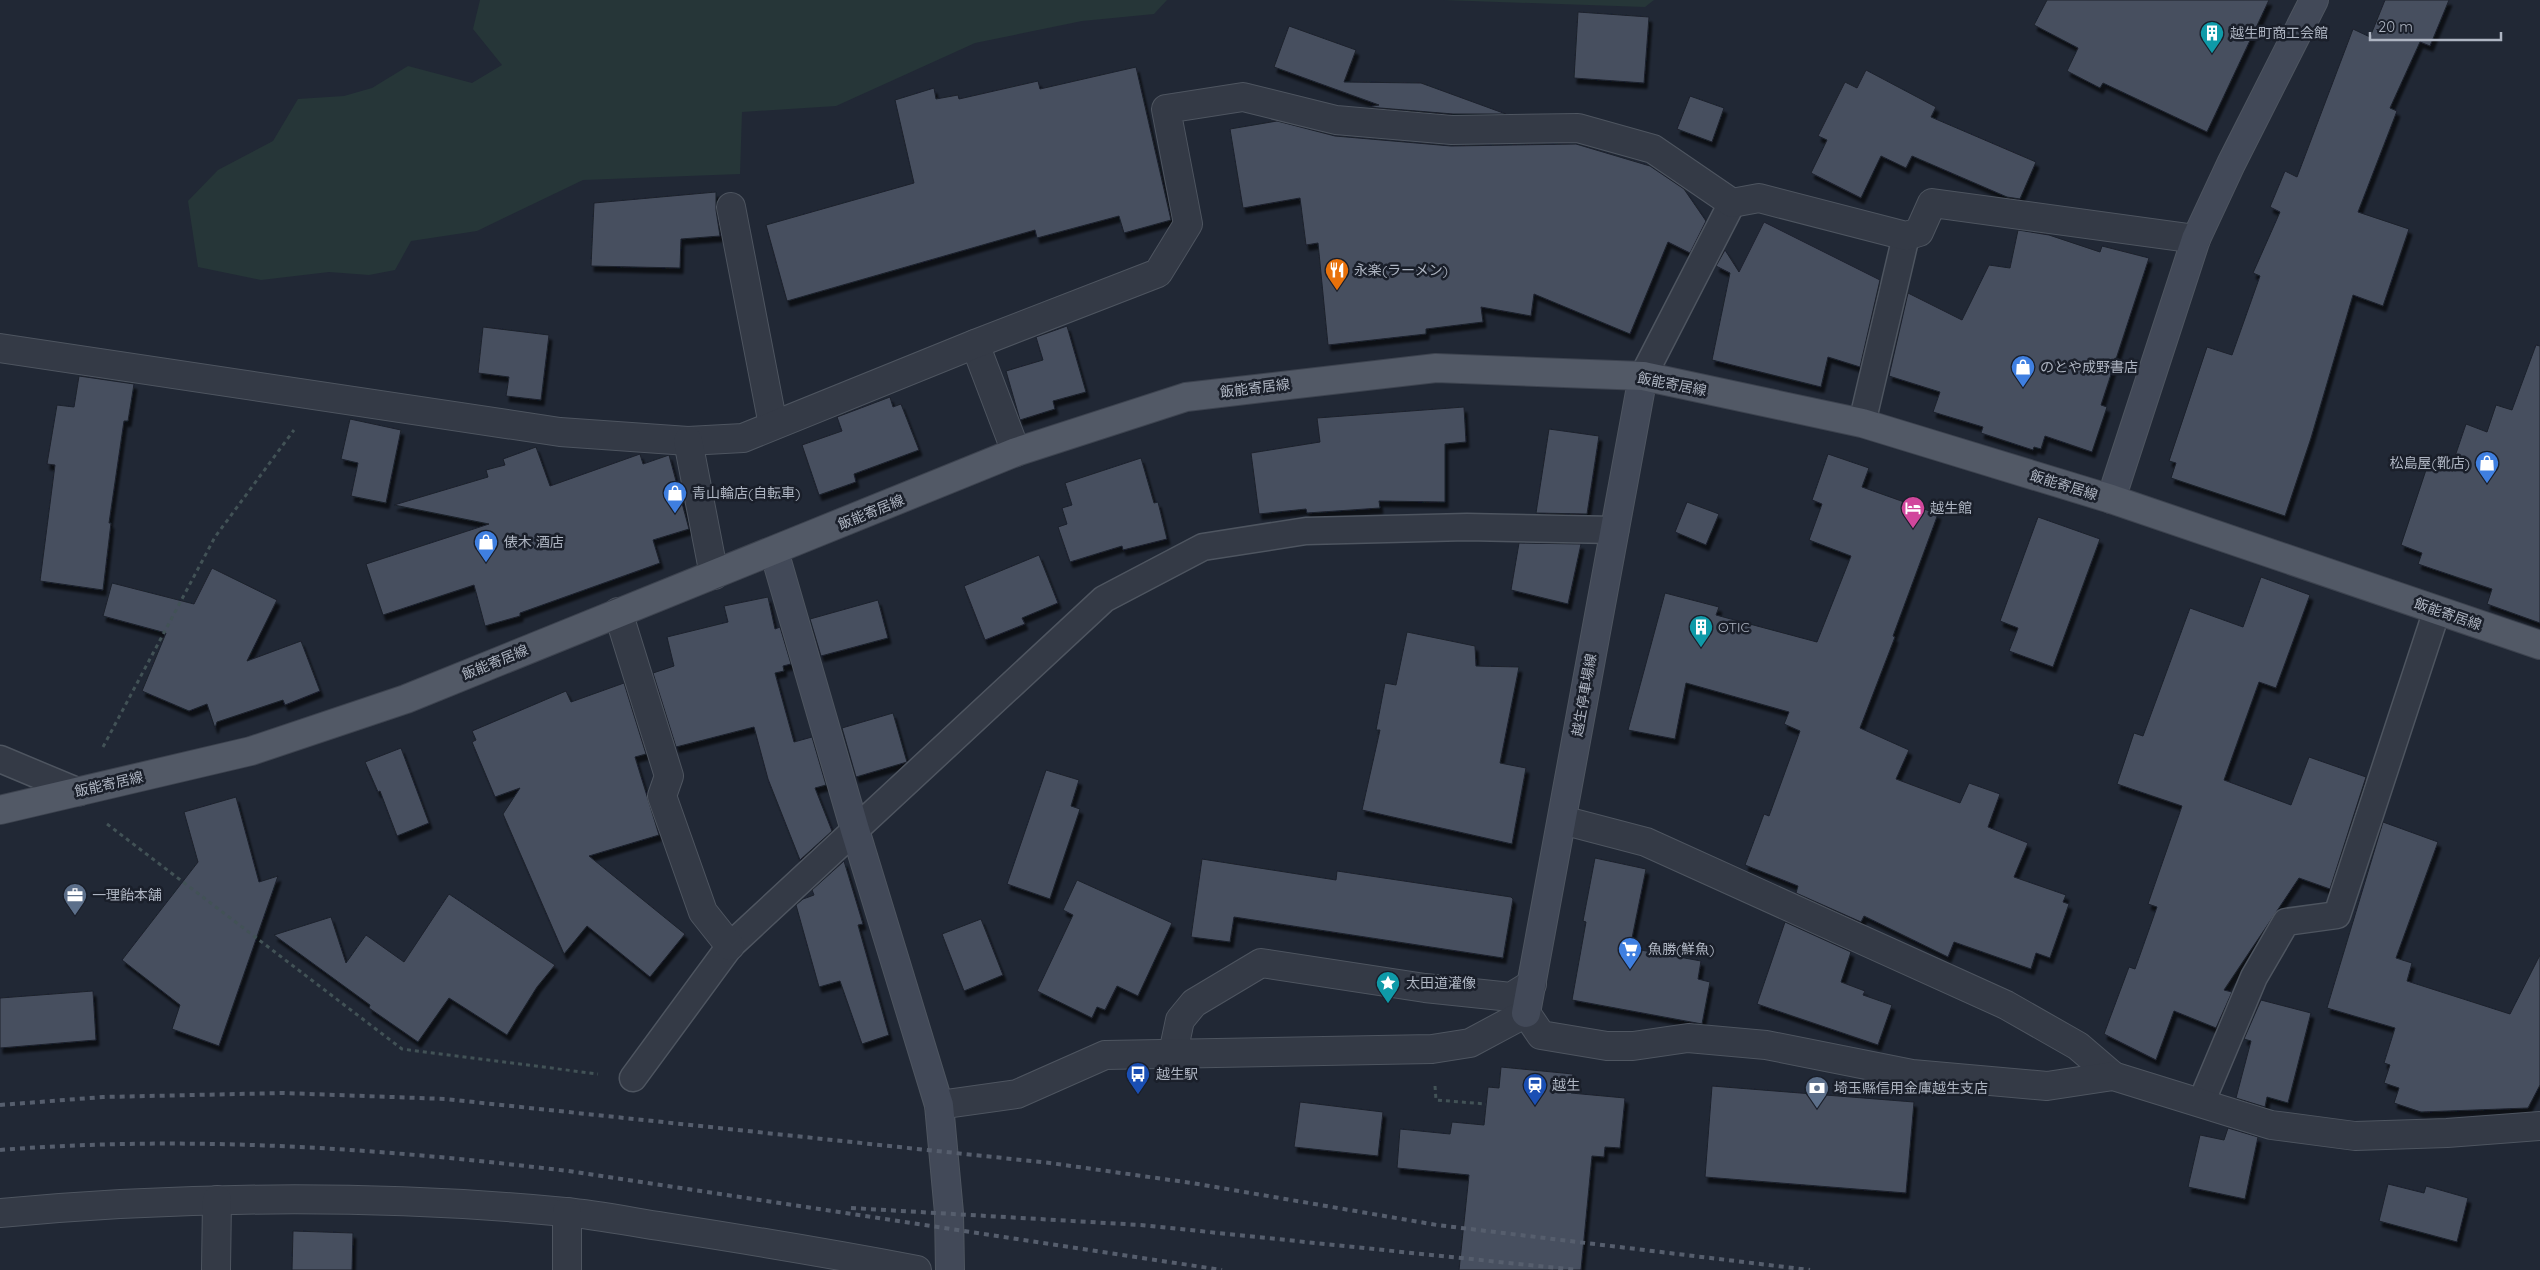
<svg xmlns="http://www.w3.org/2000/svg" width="2540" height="1270" viewBox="0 0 2540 1270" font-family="Quicksand,'Noto Sans JP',sans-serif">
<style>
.green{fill:#263638}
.building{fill:#474f5f;stroke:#1c212c;filter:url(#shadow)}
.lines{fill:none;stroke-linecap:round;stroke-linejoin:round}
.lane-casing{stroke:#4e5560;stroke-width:29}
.street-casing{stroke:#4e5560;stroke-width:30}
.secondary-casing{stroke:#4e5560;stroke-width:30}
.primary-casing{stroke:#3d434f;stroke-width:30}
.path{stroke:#425256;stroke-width:3;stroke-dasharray:4 4;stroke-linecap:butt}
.lane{stroke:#343a46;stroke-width:26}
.street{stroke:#343a46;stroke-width:28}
.secondary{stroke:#424958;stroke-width:28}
.primary{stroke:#525966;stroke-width:28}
.rail{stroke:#565e6d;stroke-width:4;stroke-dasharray:5 5;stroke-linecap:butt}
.labels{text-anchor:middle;stroke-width:5;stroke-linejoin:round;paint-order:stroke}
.poi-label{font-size:14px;fill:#aeb5c2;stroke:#1a1f2a;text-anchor:start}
.street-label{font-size:14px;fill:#aeb5c2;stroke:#1a1f2a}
</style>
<defs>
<filter id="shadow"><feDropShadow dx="3" dy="5.5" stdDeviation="1" flood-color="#0009"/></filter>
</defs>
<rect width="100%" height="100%" fill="#212835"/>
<!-- green -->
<g class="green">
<polygon points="480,0 1167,0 1154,14 1082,21 975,43 836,106 742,112 740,174 583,180 477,231 411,241 395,270 369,275 329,272 261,280 198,267 188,201 218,170 273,141 298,99 344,96 372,88 408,66 472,83 502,65 473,29"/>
<polygon points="1443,0 1654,0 1645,7"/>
</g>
<!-- building -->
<g class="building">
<polygon points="2047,0 2269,0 2207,132 2103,83 2100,88 2067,71 2078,48 2034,25"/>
<polygon points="2385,0 2449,0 2430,46 2420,42 2390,108 2397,111 2358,212 2409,229 2383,306 2353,295 2311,438 2285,516 2171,478 2176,463 2169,461 2207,347 2232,355 2260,276 2253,273 2280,212 2270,207 2285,171 2297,177 2353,29 2370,37"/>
<polygon points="1578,12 1649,17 1644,83 1574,78"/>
<polygon points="1289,26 1356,50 1344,82 1421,83 1506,114 1453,114 1368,107 1379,105 1274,67"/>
<polygon points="1136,67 1171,220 1124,233 1119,216 1037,238 1035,230 787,301 766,225 914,183 895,100 934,88 936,99 958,95 959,99 1038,81 1040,89"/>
<polygon points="1866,70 1936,107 1931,117 2036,162 2020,199 2007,197 1912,156 1906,168 1881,156 1861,198 1811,173 1827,140 1818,136 1845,82 1857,88"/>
<polygon points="1690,96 1724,108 1712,142 1677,129"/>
<polygon points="1277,121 1335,136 1451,146 1576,144 1650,166 1684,189 1706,221 1690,253 1668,242 1630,334 1534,294 1531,316 1481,307 1483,322 1426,329 1426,334 1328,345 1318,243 1306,245 1300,198 1243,208 1230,129"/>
<polygon points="716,192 716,210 720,236 681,239 680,268 591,266 594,203"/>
<polygon points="1764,222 1880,280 1860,367 1828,357 1821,387 1712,360 1730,273 1716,266 1725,250 1739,272"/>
<polygon points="2018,230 2049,235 2100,252 2102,246 2149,258 2101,405 2107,407 2092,452 2045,436 2041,449 2034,447 2033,450 1981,433 1983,427 1933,412 1940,392 1889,376 1908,293 1962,320 1989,265 2010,268"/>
<polygon points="1067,326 1086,392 1053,401 1055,409 1020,420 1006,371 1043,360 1036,337"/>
<polygon points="483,327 549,335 541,400 506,396 509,377 478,373"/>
<polygon points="2536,345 2540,346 2540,623 2487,604 2492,589 2418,564 2422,553 2401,545 2428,464 2450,471 2466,424 2487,432 2496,405 2512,410"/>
<polygon points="79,376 134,384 128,421 124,421 109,523 111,523 103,590 40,581 55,465 47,464 57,405 74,407"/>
<polygon points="890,397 893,407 901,404 919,450 854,474 856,482 819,495 802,445 842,431 837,417"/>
<polygon points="1464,407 1466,442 1445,444 1445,502 1379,501 1380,508 1307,513 1306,509 1259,514 1251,453 1320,442 1317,418"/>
<polygon points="350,419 401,430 386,503 351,496 358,463 341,459"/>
<polygon points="1549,429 1599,436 1587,514 1536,513"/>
<polygon points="536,447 550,486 640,454 643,464 669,455 689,529 653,540 660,563 520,613 520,616 485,626 474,585 383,615 366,564 489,524 394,505 488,477 486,470 505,465 503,459"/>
<polygon points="1828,454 1869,468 1862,487 1938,514 1893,636 1895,637 1860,728 1909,750 1896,779 1960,803 1969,783 2000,794 1988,827 2028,843 2014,877 2066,895 2063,902 2069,904 2050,958 2036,953 2031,969 1954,942 1948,957 1864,916 1861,922 1796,893 1798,886 1745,865 1764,814 1769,816 1800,731 1784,724 1789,712 1686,683 1675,739 1628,730 1665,593 1719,607 1716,615 1817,642 1851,556 1809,540 1822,504 1812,500"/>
<polygon points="1141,458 1154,503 1158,502 1167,539 1123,550 1122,546 1070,562 1058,527 1067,524 1062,508 1072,505 1065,483"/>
<polygon points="1687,502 1719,514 1706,545 1675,532"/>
<polygon points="2038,517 2100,539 2053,667 2009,651 2018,628 2000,621"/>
<polygon points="1519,543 1581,544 1568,604 1511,590"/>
<polygon points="1039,555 1058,603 1022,618 1025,624 985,640 964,586"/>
<polygon points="212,568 277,600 247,661 301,641 320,691 285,705 283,700 217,722 215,728 207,704 189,711 142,691 166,633 103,616 112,583 194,604"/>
<polygon points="2261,577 2310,595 2276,688 2259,682 2224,780 2291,805 2309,757 2366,777 2330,889 2299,878 2224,990 2232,992 2216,1028 2174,1011 2156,1060 2104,1034 2129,967 2135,969 2157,907 2148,904 2182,806 2117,784 2134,733 2143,736 2190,608 2243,627"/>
<polygon points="768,597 775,629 780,627 791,664 783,666 784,671 775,673 794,742 812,737 826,785 815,788 832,831 800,860 768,779 754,727 676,747 653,673 674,666 667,637 728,622 724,606"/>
<polygon points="878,600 888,638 821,656 810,619"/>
<polygon points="1407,632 1475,646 1476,666 1519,667 1500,763 1526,768 1512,844 1362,810 1380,730 1376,730 1385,683 1396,685"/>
<polygon points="624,683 646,754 635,757 659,835 589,856 685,934 650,977 587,926 564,954 503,814 520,788 495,797 472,742 476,740 472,731 566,691 571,702"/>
<polygon points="893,713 907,762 856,777 842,728"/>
<polygon points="401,748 429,823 397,836 380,791 378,792 365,762"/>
<polygon points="1046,770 1079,780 1071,806 1080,809 1050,899 1007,884"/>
<polygon points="236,797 259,882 278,876 219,1046 172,1029 180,1005 122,960 198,862 184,812"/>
<polygon points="2383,822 2438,842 2396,958 2412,963 2407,981 2510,1014 2540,955 2540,1085 2528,1108 2421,1112 2394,1103 2399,1088 2384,1083 2390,1065 2384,1063 2395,1028 2327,1008"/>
<polygon points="1595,858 1646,869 1630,948 1701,961 1698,979 1710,982 1702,1024 1572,1000 1586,922 1583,921"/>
<polygon points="1202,859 1336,880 1337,871 1511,897 1513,899 1503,958 1234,917 1230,942 1191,937"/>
<polygon points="844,861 863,924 858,925 889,1035 862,1044 840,981 819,987 796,905 803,899 814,895 812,890"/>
<polygon points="1077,880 1172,923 1138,996 1117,986 1105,1010 1097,1007 1092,1018 1037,991 1073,915 1063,910"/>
<polygon points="449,894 555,965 537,987 507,1035 449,998 418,1042 369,1008 370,1005 274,935 331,917 346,963 366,935 404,962"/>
<polygon points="981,919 1003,975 964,991 942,934"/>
<polygon points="1785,922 1851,952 1841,982 1865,991 1863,995 1892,1005 1878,1045 1757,1004"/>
<polygon points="93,991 96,1040 0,1048 0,998"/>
<polygon points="2261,1000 2311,1013 2288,1103 2267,1097 2265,1107 2236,1098 2251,1041 2244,1039"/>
<polygon points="1501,1067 1573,1074 1571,1093 1625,1098 1620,1148 1605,1147 1604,1157 1592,1156 1581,1270 1459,1270 1469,1175 1397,1168 1400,1129 1450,1134 1452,1122 1484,1125 1488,1087 1499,1088"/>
<polygon points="1712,1086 1914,1102 1906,1193 1705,1177"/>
<polygon points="1300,1102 1383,1112 1378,1156 1294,1147"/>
<polygon points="2228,1128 2258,1137 2245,1199 2188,1187 2200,1135 2224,1140"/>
<polygon points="2388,1184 2424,1193 2426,1186 2468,1198 2457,1242 2379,1221"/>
<polygon points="293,1231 353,1233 352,1270 292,1270"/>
</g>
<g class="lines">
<!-- lane casing -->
<g class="lane-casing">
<g id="lane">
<polyline points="1643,376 1732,203"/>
<polyline points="1862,423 1906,236"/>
<polyline points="0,759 79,792"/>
<polyline points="633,1078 730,946 1104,599 1203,547 1306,531 1467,527 1615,530"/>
<polyline points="2201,1103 2254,977 2286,922 2337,915 2437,610"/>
</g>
</g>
<!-- street casing -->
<g class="street-casing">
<g id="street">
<polyline points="731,207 773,425"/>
<polyline points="975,344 1016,452"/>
<polyline points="0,348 560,432 688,441 743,438 975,344 1158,273 1188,224 1166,109 1243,97 1336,120 1452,130 1578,128 1653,149 1732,203 1759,198 1906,236 1919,232 1932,203 2196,239"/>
<polyline points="688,441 714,575"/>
<polyline points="618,612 669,776 662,796 703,912 730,946"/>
<polyline points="1562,820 1646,842 2006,1005 2078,1046 2113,1076"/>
<polyline points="1173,1053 1180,1020 1194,1003 1261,963 1425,988 1511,997 1532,984"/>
<polyline points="939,1105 1017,1094 1105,1055 1432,1049 1470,1043 1526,1013 1541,1035 1607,1046 1633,1046 1688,1038 1766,1045 1912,1074 2047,1086 2113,1076 2271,1125 2355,1136 2447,1133 2540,1126"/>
<path d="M0,1213C188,1196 377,1194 565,1212C598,1215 632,1222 665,1227C749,1240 833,1254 917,1270"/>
<polyline points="216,1270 217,1200"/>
<polyline points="567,1270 567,1212"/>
</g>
</g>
<!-- secondary casing -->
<g class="secondary-casing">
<g id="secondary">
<polyline points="2111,499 2196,239 2231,164 2314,0"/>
<polyline points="774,551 855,830 939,1105 949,1213 950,1270"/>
<polyline points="1526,1013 1643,376"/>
</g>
</g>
<!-- primary casing -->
<g class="primary-casing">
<polyline id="primary" points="0,810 251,751 406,699 1016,452 1186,397 1436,368 1643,376 1862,423 2111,499 2540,645"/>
</g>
<!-- path -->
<g class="path">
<polyline points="103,747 215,537 294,430"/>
<polyline points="107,824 402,1049 598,1074"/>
<polyline points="1435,1086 1436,1100 1486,1104"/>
</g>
<!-- lane -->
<use href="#lane" class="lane"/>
<!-- street -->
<use href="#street" class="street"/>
<!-- secondary -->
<use href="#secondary" class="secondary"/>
<!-- primary -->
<use href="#primary" class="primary"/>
<!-- rail -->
<g class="rail">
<polyline points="0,1105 103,1097 284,1093 445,1099 1050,1163 1192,1183 1437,1225 1810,1270"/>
<path d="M0,1150C190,1135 379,1148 568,1171L1222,1270"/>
<polyline points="851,1208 1141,1225 1577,1270"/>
</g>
</g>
<!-- icons -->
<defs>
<g id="building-pin" transform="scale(1.25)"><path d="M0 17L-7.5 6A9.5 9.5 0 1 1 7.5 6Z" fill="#0f9aa8" stroke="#1a1f2a"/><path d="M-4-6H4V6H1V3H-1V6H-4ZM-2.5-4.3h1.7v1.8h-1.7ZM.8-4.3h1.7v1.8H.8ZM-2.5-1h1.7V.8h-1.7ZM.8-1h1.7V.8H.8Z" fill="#fff"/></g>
<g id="restaurant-pin" transform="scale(1.25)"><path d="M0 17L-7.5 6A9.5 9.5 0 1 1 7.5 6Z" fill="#e8710a" stroke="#1a1f2a"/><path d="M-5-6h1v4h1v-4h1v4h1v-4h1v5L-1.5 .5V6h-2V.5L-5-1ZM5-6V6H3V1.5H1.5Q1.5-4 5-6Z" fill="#fff"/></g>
<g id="shop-pin" transform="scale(1.25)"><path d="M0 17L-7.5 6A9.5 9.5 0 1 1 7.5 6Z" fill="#3f7fe0" stroke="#1a1f2a"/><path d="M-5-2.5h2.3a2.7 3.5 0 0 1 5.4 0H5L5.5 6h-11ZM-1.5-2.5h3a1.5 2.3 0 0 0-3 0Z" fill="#fff"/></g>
<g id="hotel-pin" transform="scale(1.25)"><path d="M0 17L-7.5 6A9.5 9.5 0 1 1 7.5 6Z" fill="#d1479c" stroke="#1a1f2a"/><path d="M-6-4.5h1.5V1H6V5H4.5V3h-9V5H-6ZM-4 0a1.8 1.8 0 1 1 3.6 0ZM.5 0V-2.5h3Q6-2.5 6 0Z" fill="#fff"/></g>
<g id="office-pin" transform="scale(1.25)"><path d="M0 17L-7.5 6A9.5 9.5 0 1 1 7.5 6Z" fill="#5c6f8a" stroke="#1a1f2a"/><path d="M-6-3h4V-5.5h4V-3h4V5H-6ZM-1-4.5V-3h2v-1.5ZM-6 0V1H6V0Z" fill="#fff"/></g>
<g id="supermarket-pin" transform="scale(1.25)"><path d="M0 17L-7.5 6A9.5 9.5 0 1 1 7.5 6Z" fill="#3f7fe0" stroke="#1a1f2a"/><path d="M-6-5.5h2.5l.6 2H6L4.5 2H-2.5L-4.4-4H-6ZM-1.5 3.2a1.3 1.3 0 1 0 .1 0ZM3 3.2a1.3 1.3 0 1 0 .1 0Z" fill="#fff"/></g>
<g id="sight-pin" transform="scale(1.25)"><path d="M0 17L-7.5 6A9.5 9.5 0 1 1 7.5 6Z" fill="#0f9aa8" stroke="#1a1f2a"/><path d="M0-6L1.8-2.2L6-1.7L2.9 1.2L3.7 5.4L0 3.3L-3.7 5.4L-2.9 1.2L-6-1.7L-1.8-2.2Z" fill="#fff"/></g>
<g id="bus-pin" transform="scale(1.25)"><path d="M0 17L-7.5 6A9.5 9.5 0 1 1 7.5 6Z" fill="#1a4fb4" stroke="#1a1f2a"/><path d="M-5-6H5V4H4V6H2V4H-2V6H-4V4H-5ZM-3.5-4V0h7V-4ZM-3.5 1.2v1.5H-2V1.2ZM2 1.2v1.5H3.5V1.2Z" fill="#fff"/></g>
<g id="station-pin" transform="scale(1.25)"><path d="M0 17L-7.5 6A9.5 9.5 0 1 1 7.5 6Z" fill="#1a4fb4" stroke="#1a1f2a"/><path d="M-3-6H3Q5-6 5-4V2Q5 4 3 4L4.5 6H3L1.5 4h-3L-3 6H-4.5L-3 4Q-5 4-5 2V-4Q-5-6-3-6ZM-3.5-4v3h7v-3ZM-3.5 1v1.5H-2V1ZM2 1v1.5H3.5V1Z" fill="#fff"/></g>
<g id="bank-pin" transform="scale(1.25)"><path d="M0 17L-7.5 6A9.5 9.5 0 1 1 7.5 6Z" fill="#5c6f8a" stroke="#1a1f2a"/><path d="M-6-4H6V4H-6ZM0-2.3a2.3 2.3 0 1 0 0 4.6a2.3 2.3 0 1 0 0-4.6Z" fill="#fff"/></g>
</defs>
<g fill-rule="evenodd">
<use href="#building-pin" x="2212" y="33"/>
<use href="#restaurant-pin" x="1337" y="270"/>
<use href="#shop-pin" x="2023" y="367"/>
<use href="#shop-pin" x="2487" y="463"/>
<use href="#shop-pin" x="675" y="493"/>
<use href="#hotel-pin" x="1913" y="508"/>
<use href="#shop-pin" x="486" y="542"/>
<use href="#building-pin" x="1701" y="627"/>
<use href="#office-pin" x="75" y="895"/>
<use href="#supermarket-pin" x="1630" y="949"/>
<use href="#sight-pin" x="1388" y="983"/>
<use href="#bus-pin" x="1138" y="1074"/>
<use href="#station-pin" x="1535" y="1085"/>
<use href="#bank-pin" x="1817" y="1088"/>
</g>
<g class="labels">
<!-- poi labels -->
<g class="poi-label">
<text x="2230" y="38">越生町商工会館</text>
<text x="1354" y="275">永楽(ラーメン)</text>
<text x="2040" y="372">のとや成野書店</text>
<text x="2470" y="468" text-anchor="end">松島屋(靴店)</text>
<text x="692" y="498">青山輪店(自転車)</text>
<text x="1930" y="513">越生館</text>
<text x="504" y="547">俵木 酒店</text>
<text x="1718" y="632">OTIC</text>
<text x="92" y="900">一理飴本舗</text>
<text x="1648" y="954">魚勝(鮮魚)</text>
<text x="1406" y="988">太田道灌像</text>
<text x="1156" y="1079">越生駅</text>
<text x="1552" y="1090">越生</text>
<text x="1834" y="1093">埼玉縣信用金庫越生支店</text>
</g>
<!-- street labels -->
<g class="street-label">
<text transform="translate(1672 384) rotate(11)" y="5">飯能寄居線</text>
<text transform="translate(1255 388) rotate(-7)" y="5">飯能寄居線</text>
<text transform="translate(2064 485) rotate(17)" y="5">飯能寄居線</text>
<text transform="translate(871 512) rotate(-22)" y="5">飯能寄居線</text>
<text transform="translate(2448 614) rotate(19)" y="5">飯能寄居線</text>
<text transform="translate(495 662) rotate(-22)" y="5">飯能寄居線</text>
<text transform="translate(1584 695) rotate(-80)" y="5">越生停車場線</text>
<text transform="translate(109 784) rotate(-13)" y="5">飯能寄居線</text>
</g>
</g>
<!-- scale -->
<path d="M2370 32v8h131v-8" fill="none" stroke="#aeb5c2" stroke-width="2.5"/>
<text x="2378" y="32" font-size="15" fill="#aeb5c2" stroke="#1a1f2a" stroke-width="4" paint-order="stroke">20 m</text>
</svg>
